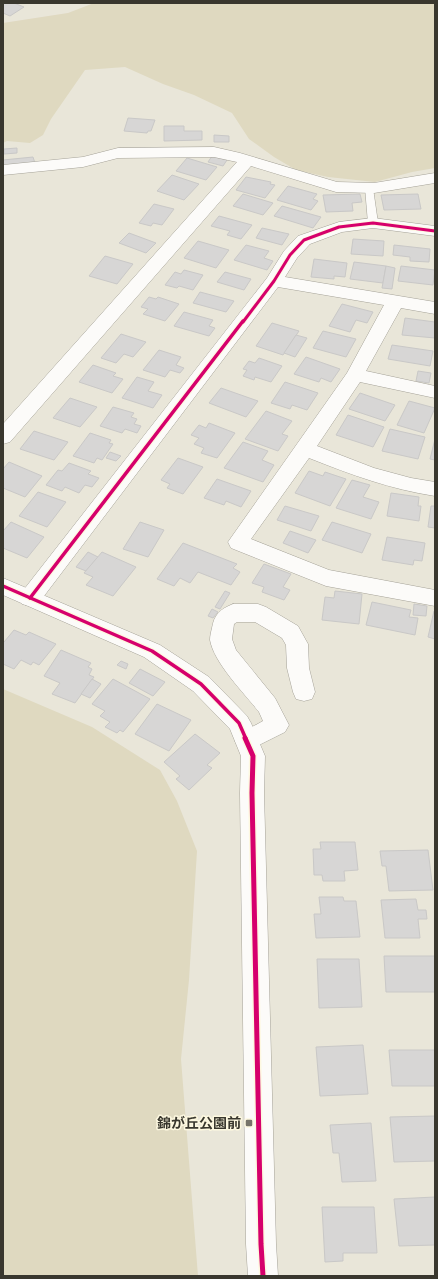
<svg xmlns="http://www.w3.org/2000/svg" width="438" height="1279" viewBox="0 0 438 1279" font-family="'Work Sans','Noto Sans JP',sans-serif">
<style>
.green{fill:#dfd9c0}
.building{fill:#d7d6d5;stroke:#c9c8c7}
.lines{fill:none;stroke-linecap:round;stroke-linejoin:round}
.service-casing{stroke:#a5a298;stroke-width:1}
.minor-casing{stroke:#a5a298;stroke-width:1}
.tertiary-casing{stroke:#a5a298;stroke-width:1}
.service{fill:#fcfbf9;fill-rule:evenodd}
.minor{fill:#fcfbf9;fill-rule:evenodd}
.tertiary{fill:#fcfbf9;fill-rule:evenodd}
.cycleway-far2-casing{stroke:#fdf8e0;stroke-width:5}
.cycleway-far1-casing{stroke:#fdf8e0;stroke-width:6}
.cycleway-casing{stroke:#fdf8e0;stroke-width:8}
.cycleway-far2{stroke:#d6006c;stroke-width:3}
.cycleway-far1{stroke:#d6006c;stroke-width:3.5}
.cycleway{stroke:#d6006c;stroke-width:5}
.poi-dot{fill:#77746a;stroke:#fdf8e0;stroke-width:1.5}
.labels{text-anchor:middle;stroke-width:3;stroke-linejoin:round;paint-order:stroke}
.near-poi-label{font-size:14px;font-weight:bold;fill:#39372e;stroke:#fdf8e0;text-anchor:end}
</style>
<rect width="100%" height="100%" fill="#e9e6d9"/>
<!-- green -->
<g class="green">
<polygon points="94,3 435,3 435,168 412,172 375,182 328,177 296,170 274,157 249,139 232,113 194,95 163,84 125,67 85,70 51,119 43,135 30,143 7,141 3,143 3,23 68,13"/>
<polygon points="3,689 92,727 160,770 177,801 197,851 189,980 181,1059 198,1276 3,1276"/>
</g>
<!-- building -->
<g class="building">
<polygon points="3,3 14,3 24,7 10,16 3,13"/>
<polygon points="128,118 155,120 151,131 148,131 147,133 124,131"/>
<polygon points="164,126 184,126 184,131 202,131 202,140 164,141"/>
<polygon points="214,135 229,136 229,142 214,142"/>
<polygon points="17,148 17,153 4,154 4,149"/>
<polygon points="212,156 227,160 223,166 208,162"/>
<polygon points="33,157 35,163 3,167 3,160"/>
<polygon points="187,158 217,167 206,180 176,171"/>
<polygon points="172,175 199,184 184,200 157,191"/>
<polygon points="246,177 271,182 270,184 275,185 265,198 236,190"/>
<polygon points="288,186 317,194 313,199 318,201 311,210 277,200"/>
<polygon points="243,194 273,203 263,215 233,206"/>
<polygon points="360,194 362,202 352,203 353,211 326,212 323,195"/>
<polygon points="418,194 421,209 384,210 381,195"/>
<polygon points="154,204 174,209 162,225 153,223 151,226 139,223"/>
<polygon points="282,206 321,217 313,228 274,216"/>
<polygon points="219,216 252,225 241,239 227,235 230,231 211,226"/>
<polygon points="262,228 289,234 282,245 256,238"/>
<polygon points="129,233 156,243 146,253 119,243"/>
<polygon points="353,239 384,241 383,256 351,254"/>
<polygon points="198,241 229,250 216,268 184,258"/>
<polygon points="246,245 269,251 264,258 273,261 267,270 234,260"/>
<polygon points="394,245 430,249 429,262 410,261 410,257 393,255"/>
<polygon points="105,256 133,264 117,284 89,276"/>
<polygon points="314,259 347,263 345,277 334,276 334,279 311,277"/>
<polygon points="354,262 386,266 383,283 350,279"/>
<polygon points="386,266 395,268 392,289 382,288"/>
<polygon points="401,266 435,270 433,285 398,281"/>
<polygon points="184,270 203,275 193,290 179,286 177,288 165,285 175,272 181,274"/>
<polygon points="225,272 251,279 244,290 217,282"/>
<polygon points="200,292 234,301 226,312 193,303"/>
<polygon points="149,297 156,299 158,297 179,304 165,321 143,314 148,309 141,307"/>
<polygon points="342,304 373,312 367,323 356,320 350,332 329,326"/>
<polygon points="184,312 213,320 209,326 215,328 209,336 174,326"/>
<polygon points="405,318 435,322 435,338 402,335"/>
<polygon points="272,323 299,331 283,355 256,346"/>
<polygon points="323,331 356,339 346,357 313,348"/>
<polygon points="121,334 146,342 133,357 124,354 116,363 101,358"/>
<polygon points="296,335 307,338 295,357 284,353"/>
<polygon points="392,345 433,351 430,366 388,359"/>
<polygon points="159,350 181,357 176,365 184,368 180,373 170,370 165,377 143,370"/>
<polygon points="306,357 340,369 331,382 321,378 319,382 294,374"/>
<polygon points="259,358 282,366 271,382 255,377 254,380 243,376 247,370 243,369 249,361 255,363"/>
<polygon points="93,365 116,373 113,376 123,379 112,393 79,382"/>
<polygon points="418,371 431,373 429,383 416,381"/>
<polygon points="137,377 154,382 148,391 162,395 153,408 122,398"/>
<polygon points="285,382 318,393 307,410 292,405 290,409 271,403"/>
<polygon points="221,388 258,401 246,417 209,403"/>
<polygon points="360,393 395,405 385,421 349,409"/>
<polygon points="70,398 97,407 80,427 53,418"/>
<polygon points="409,401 435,408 424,433 397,425"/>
<polygon points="113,407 134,413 131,417 137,419 134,424 141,426 137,433 125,429 122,433 100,426"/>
<polygon points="266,411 292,421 282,434 288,436 278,451 245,439"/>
<polygon points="348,415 384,427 373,447 336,435"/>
<polygon points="209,423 235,433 217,458 201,453 204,448 194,444 199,438 191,435 199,425 206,428"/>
<polygon points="390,429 425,437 418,459 382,451"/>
<polygon points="34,431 68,442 54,460 20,449"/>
<polygon points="90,433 111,440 109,443 113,444 102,460 97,458 94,463 73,456"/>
<polygon points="435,439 435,460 430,459"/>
<polygon points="243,442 268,451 262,460 274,465 263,482 224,468"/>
<polygon points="110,452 121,456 116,461 106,458"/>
<polygon points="178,458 203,467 183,494 167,488 170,484 161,480"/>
<polygon points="9,462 42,476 25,497 3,488 3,469"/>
<polygon points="69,463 91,471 88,474 99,478 92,487 85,485 79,493 65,487 62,491 46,485 58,470 62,471"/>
<polygon points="309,471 323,476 325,472 346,479 330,506 295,493"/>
<polygon points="217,479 251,491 241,507 226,501 224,505 204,498"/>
<polygon points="352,480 370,485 363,497 379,502 371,519 336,508"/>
<polygon points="38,492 66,502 47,527 19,516"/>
<polygon points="391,493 419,497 418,506 421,506 419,521 387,516"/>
<polygon points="285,506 319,516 311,531 277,520"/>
<polygon points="431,506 435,506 435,528 428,527"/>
<polygon points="11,522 44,537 27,558 3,548 3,531"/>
<polygon points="140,522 164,530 148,557 123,549"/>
<polygon points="332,522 371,534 362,553 322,540"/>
<polygon points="290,531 316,540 308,553 283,543"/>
<polygon points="387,537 425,543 422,561 414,560 413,565 382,560"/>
<polygon points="183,543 237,564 233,568 240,572 231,585 198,572 190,583 180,578 174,586 157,579"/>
<polygon points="88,552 98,557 86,571 76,567"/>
<polygon points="102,552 136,567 113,596 86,585 93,577 84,573"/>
<polygon points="264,564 291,574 283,587 290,590 284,600 262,592 264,587 252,583"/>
<polygon points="225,591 230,593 220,609 215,607"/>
<polygon points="335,591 362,594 359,624 322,620 325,597 334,598"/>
<polygon points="372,602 411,610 409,617 418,618 415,635 366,625"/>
<polygon points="414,604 427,606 426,616 413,615"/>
<polygon points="212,609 218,612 213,618 208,616"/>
<polygon points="434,611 435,611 435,639 428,637"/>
<polygon points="14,630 26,635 29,632 56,644 39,665 33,662 31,665 21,660 14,669 3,664 3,641 4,642"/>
<polygon points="61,650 91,663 88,667 92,669 89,675 94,677 75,703 52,694 60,683 44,676"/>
<polygon points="121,661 128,664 126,669 117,665"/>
<polygon points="140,669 165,682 153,696 129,683"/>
<polygon points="92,679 101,684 90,698 81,694"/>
<polygon points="113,679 150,699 123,732 120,730 117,733 105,727 110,722 100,716 105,711 92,704"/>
<polygon points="157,704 191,720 169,751 135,734"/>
<polygon points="195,734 220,753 207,765 212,768 189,790 176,779 180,776 164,762"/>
<polygon points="320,842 355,842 358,870 344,871 345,881 323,881 322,875 314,875 313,849 321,849"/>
<polygon points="428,850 433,890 389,891 386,866 382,866 380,851"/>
<polygon points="319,897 343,897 344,901 356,901 360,937 316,938 314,914 321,914"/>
<polygon points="416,899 418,910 426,910 427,919 418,919 420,938 385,938 381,900"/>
<polygon points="384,956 435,956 435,992 386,992"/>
<polygon points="317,959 359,959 362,1007 319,1008"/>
<polygon points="363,1045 368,1094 320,1096 316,1047"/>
<polygon points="389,1050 435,1050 435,1086 392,1086"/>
<polygon points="435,1116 435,1161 394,1162 390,1117"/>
<polygon points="371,1123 376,1181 342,1182 339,1153 333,1153 330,1125"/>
<polygon points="435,1197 435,1245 399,1246 394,1199"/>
<polygon points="322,1207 374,1207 377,1253 343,1253 343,1261 325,1262"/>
</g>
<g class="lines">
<!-- service casing -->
<g class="service-casing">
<polygon id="service" points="369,185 373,188 378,223 373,226 368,223 365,188"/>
</g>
<!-- minor casing -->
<g class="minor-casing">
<g id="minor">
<polygon points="214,147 240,153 337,182 374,183 435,173 435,183 374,193 336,192 251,166 10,442 3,444 3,424 237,162 214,157 118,158 83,167 3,175 3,165 83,157 118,148"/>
<path d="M373,218L435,226V236L373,228L342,232L310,244L297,258L285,277L435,302V314L401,308L366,371L435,386V398L360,382L317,446L374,468L411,478L435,482V496C390,489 352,475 309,458L251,539L329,570L435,590V606L326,586L231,548L228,542L347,373L384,305L278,287L38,604L30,606L22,604L19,598L22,592L267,278L284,251L298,236L339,222Z"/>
<path d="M233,604H258L266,607L298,626L308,644L309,668L315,692L312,699L304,701L296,699L293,692L287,668L286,645L282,638L255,622H237L234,624L232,639L236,650L275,698L289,725L285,732L247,751L239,748L235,741L239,734L263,721L259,712C244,693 214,663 210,640C210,636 211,632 212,628C214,615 220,609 233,604Z"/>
</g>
</g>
<!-- tertiary casing -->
<g class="tertiary-casing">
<polygon id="tertiary" points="3,578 160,645 209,677 247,716 251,723 265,756 264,793 276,1244 278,1276 248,1276 246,1244 240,793 241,756 230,729 193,691 144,657 3,595"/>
</g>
<!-- service -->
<use href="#service" class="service"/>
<!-- minor -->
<use href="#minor" class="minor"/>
<!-- tertiary -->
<use href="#tertiary" class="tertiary"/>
<!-- cycleway-far2 casing -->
<g class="cycleway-far2-casing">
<polyline id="cycleway-far2" points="243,322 274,281 290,255 304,240 339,227 373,223 435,231"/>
</g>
<!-- cycleway-far1 casing -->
<g class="cycleway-far1-casing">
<g id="cycleway-far1">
<polyline points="3,586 152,651 201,684 239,723 246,739"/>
<polyline points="30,598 243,321"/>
</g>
</g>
<!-- cycleway casing -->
<g class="cycleway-casing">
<polyline id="cycleway" points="245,738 253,756 252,793 261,1244 263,1276"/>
</g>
<!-- cycleway-far2 -->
<use href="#cycleway-far2" class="cycleway-far2"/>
<!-- cycleway-far1 -->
<use href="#cycleway-far1" class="cycleway-far1"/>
<!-- cycleway -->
<use href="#cycleway" class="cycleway"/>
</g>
<!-- markers -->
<rect class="poi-dot" x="245" y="1119" width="8" height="8" rx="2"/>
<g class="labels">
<!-- near-poi labels -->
<g class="near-poi-label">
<text x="241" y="1128">錦が丘公園前</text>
</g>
</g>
<!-- border -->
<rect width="438" height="1279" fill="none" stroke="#39372e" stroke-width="8"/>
</svg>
